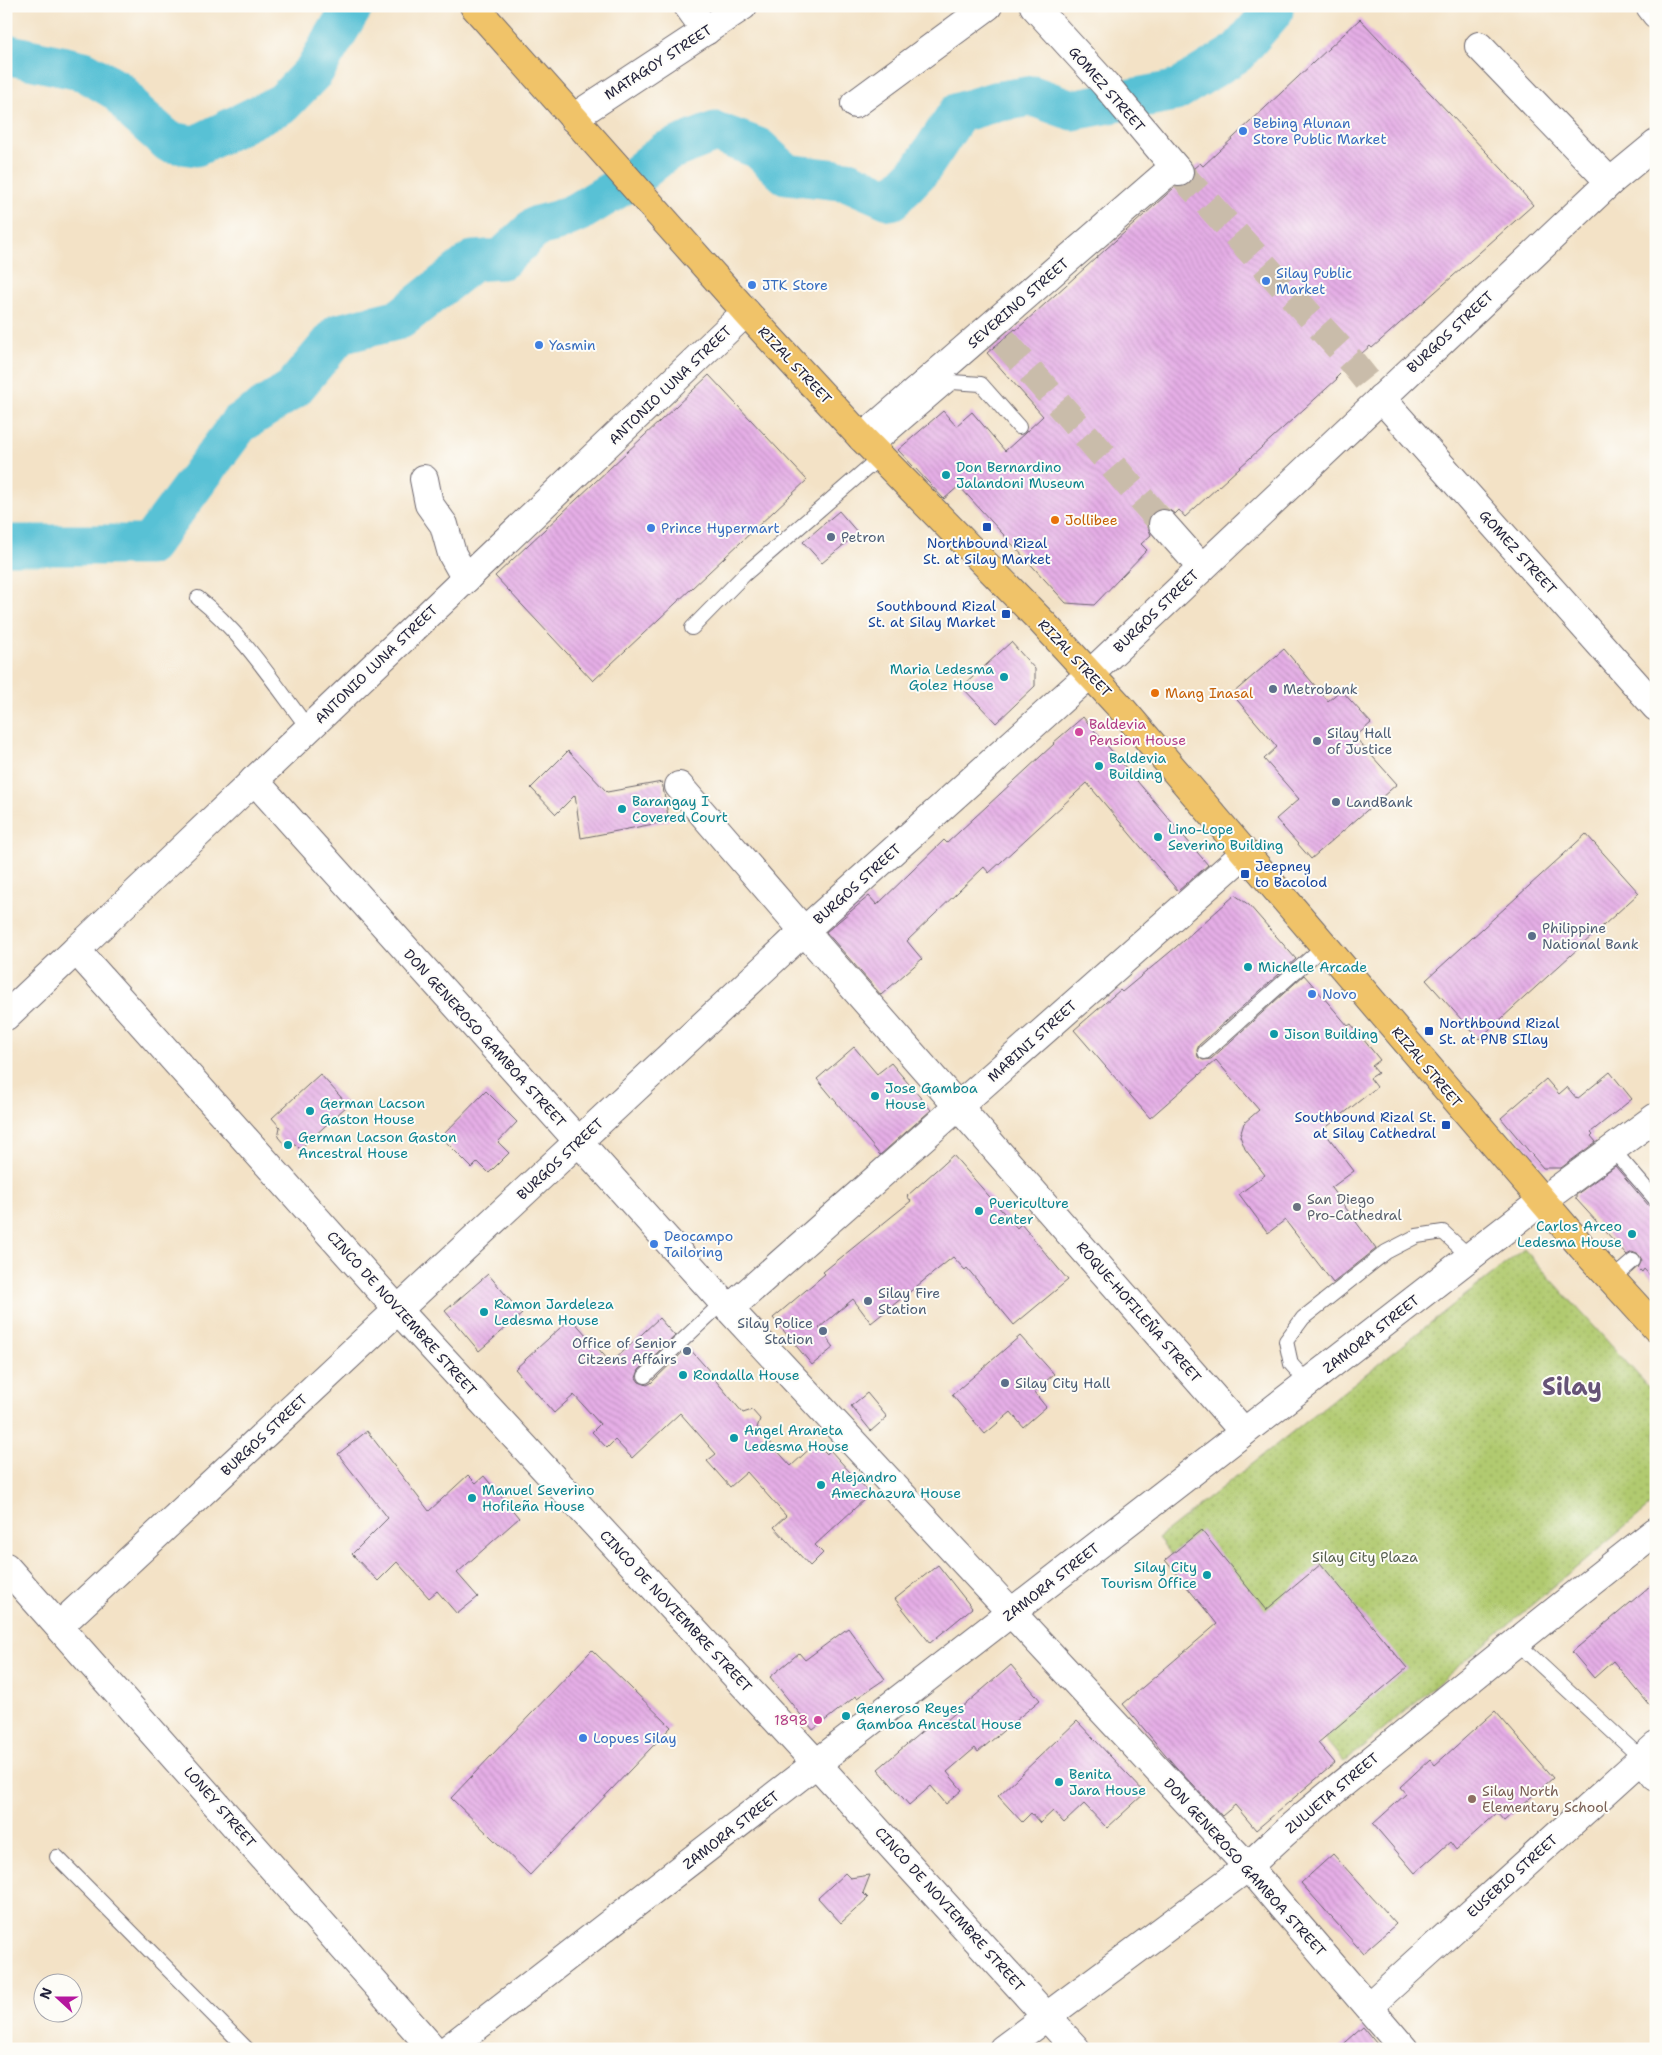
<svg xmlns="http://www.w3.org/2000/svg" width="1662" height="2055" viewBox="0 0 1662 2055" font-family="'Shantell Sans',sans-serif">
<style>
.park{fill:url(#park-dots);stroke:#6a7655}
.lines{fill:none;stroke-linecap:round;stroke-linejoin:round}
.river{stroke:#58c1d5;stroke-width:41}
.building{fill:url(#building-back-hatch)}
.minor-tunnel{stroke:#c9bcaa;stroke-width:28;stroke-dasharray:28 14;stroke-linecap:butt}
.service-casing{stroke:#6b656c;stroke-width:16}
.minor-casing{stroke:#6b656c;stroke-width:30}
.tertiary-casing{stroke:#6b656c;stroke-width:30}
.primary-casing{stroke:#6b656c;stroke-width:30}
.service{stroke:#fff;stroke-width:14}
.minor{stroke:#fff;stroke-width:28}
.tertiary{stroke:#fff;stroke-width:28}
.primary{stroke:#f0c369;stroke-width:28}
.shop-dot{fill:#3f7fe0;stroke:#fdfcf7;stroke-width:2}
.culture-dot{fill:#0f9aa8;stroke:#fdfcf7;stroke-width:2}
.food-dot{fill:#e8710a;stroke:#fdfcf7;stroke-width:2}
.transit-dot{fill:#1a4fb4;stroke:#fdfcf7;stroke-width:2}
.service-dot{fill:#5c6f8a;stroke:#fdfcf7;stroke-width:2}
.hotel-dot{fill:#d1479c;stroke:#fdfcf7;stroke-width:2}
.worship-dot{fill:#6b7280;stroke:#fdfcf7;stroke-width:2}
.education-dot{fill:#8d6e63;stroke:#fdfcf7;stroke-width:2}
.labels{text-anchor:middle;stroke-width:4;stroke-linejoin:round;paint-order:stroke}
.street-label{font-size:14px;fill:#22223b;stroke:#fdfcf7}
.shop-label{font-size:14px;fill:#366cbe;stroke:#fdfcf7;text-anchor:start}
.culture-label{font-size:14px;fill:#0d838f;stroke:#fdfcf7;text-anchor:start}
.food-label{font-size:14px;fill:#c56008;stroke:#fdfcf7;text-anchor:start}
.service-label{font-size:14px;fill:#4e5e75;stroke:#fdfcf7;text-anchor:start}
.transit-label{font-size:14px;fill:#164399;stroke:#fdfcf7;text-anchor:end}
.hotel-label{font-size:14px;fill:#b23c85;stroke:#fdfcf7;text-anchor:start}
.worship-label{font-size:14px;fill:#5b616d;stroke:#fdfcf7;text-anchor:start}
.park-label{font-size:14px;fill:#545d4d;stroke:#fdfcf7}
.education-label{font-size:14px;fill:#785e54;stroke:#fdfcf7;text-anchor:start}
.town-label{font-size:24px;font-weight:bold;fill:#665377;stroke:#fdfcf7}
</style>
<defs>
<pattern id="park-dots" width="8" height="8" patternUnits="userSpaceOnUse" patternTransform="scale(1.25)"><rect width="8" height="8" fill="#b1ca6f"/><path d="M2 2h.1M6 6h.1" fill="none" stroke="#98ad61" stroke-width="1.8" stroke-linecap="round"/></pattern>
<pattern id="building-back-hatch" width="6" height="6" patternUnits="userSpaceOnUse" patternTransform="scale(1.25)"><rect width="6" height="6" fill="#e5aee6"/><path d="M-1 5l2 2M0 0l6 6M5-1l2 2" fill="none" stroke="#c495c6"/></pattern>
</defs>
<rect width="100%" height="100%" fill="#fdfcf7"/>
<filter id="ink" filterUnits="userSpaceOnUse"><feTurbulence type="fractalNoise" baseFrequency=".02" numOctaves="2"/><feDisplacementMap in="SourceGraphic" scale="10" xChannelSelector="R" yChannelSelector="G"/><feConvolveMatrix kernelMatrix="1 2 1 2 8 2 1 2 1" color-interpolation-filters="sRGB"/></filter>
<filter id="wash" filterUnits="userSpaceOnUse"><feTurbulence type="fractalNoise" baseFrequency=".0096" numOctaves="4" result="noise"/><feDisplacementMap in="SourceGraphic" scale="20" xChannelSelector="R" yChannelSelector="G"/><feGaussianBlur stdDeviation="1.12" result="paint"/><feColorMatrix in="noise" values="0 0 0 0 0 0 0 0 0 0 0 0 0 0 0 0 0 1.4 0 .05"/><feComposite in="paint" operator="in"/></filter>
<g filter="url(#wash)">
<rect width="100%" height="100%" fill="#f3e2c6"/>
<!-- park -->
<polygon class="park" points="1524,1249 1656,1395 1656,1501 1344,1762 1158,1538"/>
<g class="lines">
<!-- river -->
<g class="river">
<polyline points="6,54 84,71 118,91 136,113 169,142 196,146 283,103 314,71 353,6"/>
<polyline points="6,545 149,545 239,424 293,389 339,334 400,319 473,261 502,259 537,226 557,221 580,211 629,181 665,152 715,132 758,148 786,174 848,181 891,200 921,169 958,113 994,102 1033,96 1072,110 1175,91 1237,53 1273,11 1268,6"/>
</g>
</g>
<g id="blocks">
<!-- building -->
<g class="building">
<polygon points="1360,19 1504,171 1533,205 1372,348 1370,346 1352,362 1336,378 1337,379 1185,517 1179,510 1175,514 1168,509 1160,509 1152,513 1148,519 1148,527 1151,535 1141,544 1147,550 1094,605 1066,603 959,486 944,499 898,450 943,411 956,426 972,412 1005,451 1025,433 1043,416 987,353 1015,329 1016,330 1175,187 1182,187 1189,184 1194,177 1194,168 1200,163 1203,166"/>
<polygon points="709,375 807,480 593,681 495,576"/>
<polygon points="839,511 858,533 822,563 803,542"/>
<polygon points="1011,642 1035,669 1035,686 996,723 962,687"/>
<polygon points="1284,649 1328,701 1341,690 1371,723 1355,737 1397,784 1311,859 1276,819 1299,799 1264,759 1277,747 1232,694"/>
<polygon points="1083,717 1208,865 1178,891 1087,783 989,873 984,867 907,941 922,959 881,995 826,932 869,896 877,905 944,840 947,843 1054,744 1053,743"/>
<polygon points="568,751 607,792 662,782 669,821 581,838 575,795 556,814 531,788"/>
<polygon points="1586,834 1639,893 1479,1039 1426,980"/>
<polygon points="1235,895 1249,905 1296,959 1199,1045 1197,1050 1198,1057 1203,1060 1211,1059 1304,975 1348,1026 1351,1024 1380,1060 1372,1066 1378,1073 1370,1078 1377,1087 1323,1130 1354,1171 1331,1188 1376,1249 1333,1283 1285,1220 1268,1233 1239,1194 1265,1175 1245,1149 1240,1136 1244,1123 1259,1110 1216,1060 1150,1118 1074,1030 1120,990 1122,992 1176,947"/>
<polygon points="854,1047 877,1074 891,1063 931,1110 880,1155 817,1079"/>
<polygon points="1610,1072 1632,1099 1591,1132 1593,1134 1591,1136 1596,1142 1561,1168 1543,1168 1501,1118 1546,1079 1559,1094 1567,1087 1577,1099"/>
<polygon points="320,1074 348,1105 300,1149 295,1144 284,1144 278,1137 280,1127 272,1118"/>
<polygon points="486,1091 517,1122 498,1142 509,1153 489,1173 478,1162 472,1168 441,1137"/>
<polygon points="953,1155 1017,1228 1021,1224 1068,1280 1014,1325 967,1268 965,1270 953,1257 871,1323 853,1299 819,1328 834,1347 812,1365 773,1318 825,1274 823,1272 911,1201 907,1196"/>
<polygon points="1615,1166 1649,1206 1656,1210 1656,1282 1644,1269 1642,1272 1638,1268 1642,1260 1639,1255 1632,1252 1627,1255 1576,1199 1576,1195"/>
<polygon points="488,1274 522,1314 479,1351 445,1311"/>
<polygon points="571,1318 611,1363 659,1318 675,1336 639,1370 636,1378 639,1382 647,1385 651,1383 688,1347 712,1374 711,1375 743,1413 752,1410 760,1419 757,1428 791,1466 816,1443 827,1454 830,1450 868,1492 864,1495 866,1498 815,1545 823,1553 810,1566 774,1527 786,1516 747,1472 730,1487 707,1461 716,1454 680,1413 632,1458 615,1440 607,1448 592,1432 600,1424 574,1395 554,1413 515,1369"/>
<polygon points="1020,1336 1054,1374 1034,1392 1046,1407 1023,1427 1011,1412 985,1434 952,1395"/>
<polygon points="867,1393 887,1417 871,1431 851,1406"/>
<polygon points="367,1431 429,1511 468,1475 476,1483 484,1476 519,1518 457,1573 478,1597 457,1614 437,1591 429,1598 397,1562 378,1581 352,1554 388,1518 338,1454"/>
<polygon points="1201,1530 1266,1610 1321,1564 1407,1668 1318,1743 1335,1763 1256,1830 1235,1805 1222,1816 1176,1767 1123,1704 1217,1624 1165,1560"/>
<polygon points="938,1565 972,1608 930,1643 895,1599"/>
<polygon points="1656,1581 1656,1713 1613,1661 1594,1678 1572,1652"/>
<polygon points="848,1628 885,1679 857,1698 856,1696 813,1730 770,1677 799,1653 805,1660"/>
<polygon points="592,1650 671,1727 530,1875 451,1798"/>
<polygon points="1011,1665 1040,1700 978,1752 975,1748 947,1772 962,1790 946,1804 931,1786 909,1805 878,1769 934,1721 939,1727"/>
<polygon points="1495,1711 1553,1778 1504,1821 1497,1813 1456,1850 1450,1842 1415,1873 1373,1824 1406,1794 1400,1787 1430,1759 1435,1765"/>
<polygon points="1077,1721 1145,1793 1107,1828 1084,1804 1064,1823 1053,1811 1040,1823 1031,1813 1022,1822 998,1796"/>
<polygon points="1333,1854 1396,1924 1363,1953 1301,1883"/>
<polygon points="845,1873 850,1878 870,1875 863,1893 868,1898 841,1923 818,1898"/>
<polygon points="1363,2027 1381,2049 1338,2049"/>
</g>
</g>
</g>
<g filter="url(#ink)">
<use href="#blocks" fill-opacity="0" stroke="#6b656c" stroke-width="1"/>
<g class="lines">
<!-- minor-tunnel -->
<g class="minor-tunnel">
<polyline points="1179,172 1352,362 1381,398"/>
<polyline points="1003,340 1163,524"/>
</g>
<!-- service casing -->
<g class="service-casing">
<g id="service">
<polyline points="873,450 952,382 981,384 1019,427"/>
<path d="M198,598C242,633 274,683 308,728"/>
<polyline points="692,628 744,575 880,457"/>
<polyline points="1205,1052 1324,946"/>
<polyline points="1612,1149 1656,1200"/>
<polyline points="1611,1280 1633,1261"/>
<polyline points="645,1376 723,1302"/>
<polyline points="1308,1383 1291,1364 1286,1341 1303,1318 1386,1252 1417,1236 1443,1232 1470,1257"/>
<polyline points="1516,1642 1641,1758"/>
<polyline points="57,1857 247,2049"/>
</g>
</g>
<!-- minor casing -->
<g class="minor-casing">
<g id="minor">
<polyline points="688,6 706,31"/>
<polyline points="1034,6 1105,84 1179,172"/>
<polyline points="1650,6 1656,14"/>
<polyline points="1479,46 1610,182"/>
<polyline points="855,104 988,6"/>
<polyline points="573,118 743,6"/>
<polyline points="1381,398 1656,707"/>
<polyline points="862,438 1174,167"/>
<polyline points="424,479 429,504 444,525 452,554 466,579"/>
<polyline points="1163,524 1202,568"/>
<polyline points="254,780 729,1309 1248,1867 1404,2049"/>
<polyline points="679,786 804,931 1244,1432"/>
<polyline points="6,1016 76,950"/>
<polyline points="729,1309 1245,853"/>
<polyline points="6,1567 433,2049"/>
<polyline points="59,1626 804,931 1090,674"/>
<polyline points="1641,1758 1656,1777"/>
<polyline points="1369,2006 1656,1746"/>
<path d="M1003,2049L1248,1867C1294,1821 1345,1782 1395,1741C1481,1670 1568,1600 1656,1531"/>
</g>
</g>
<!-- tertiary casing -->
<g class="tertiary-casing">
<g id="tertiary">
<polyline points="746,312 76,950 398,1310 816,1763 1076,2049"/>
<polyline points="1090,674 1610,182 1656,144"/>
<polyline points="448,2049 1542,1201 1656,1117"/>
</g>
</g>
<!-- primary casing -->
<g class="primary-casing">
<polyline id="primary" points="474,6 746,312 862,438 1042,622 1123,710 1582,1247 1656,1328"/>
</g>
<!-- service -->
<use href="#service" class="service"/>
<!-- minor -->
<use href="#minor" class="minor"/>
<!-- tertiary -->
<use href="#tertiary" class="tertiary"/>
<!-- primary -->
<use href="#primary" class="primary"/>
</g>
</g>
<!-- markers -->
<g class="shop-dot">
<circle cx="1243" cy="131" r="5"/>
<circle cx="1266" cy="281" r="5"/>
<circle cx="752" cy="285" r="5"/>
<circle cx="539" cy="345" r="5"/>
<circle cx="651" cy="528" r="5"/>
<circle cx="1312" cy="994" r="5"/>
<circle cx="654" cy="1244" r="5"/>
<circle cx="583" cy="1738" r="5"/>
</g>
<g class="culture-dot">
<circle cx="946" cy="475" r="5"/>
<circle cx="1004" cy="677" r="5"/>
<circle cx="1099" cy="766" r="5"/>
<circle cx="622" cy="809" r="5"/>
<circle cx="1158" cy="837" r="5"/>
<circle cx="1248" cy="967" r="5"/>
<circle cx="1274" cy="1034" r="5"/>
<circle cx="875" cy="1096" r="5"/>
<circle cx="310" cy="1111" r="5"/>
<circle cx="288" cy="1145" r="5"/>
<circle cx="979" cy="1211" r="5"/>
<circle cx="1632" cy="1234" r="5"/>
<circle cx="484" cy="1312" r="5"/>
<circle cx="683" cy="1375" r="5"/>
<circle cx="734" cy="1438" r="5"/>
<circle cx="821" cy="1485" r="5"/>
<circle cx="472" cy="1498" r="5"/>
<circle cx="1207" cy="1575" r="5"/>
<circle cx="846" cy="1716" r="5"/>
<circle cx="1059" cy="1782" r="5"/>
</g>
<g class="food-dot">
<circle cx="1055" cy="520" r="5"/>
<circle cx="1155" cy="693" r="5"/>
</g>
<g class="transit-dot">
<rect x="982" y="522" width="10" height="10" rx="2.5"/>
<rect x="1001" y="609" width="10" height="10" rx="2.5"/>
<rect x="1240" y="869" width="10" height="10" rx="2.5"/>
<rect x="1424" y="1026" width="10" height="10" rx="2.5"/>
<rect x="1441" y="1120" width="10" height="10" rx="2.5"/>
</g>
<g class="service-dot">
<circle cx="831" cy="537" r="5"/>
<circle cx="1273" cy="689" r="5"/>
<circle cx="1317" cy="741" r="5"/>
<circle cx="1336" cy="802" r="5"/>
<circle cx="1532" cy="936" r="5"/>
<circle cx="868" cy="1301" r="5"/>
<circle cx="823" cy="1331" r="5"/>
<circle cx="687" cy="1351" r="5"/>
<circle cx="1005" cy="1383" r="5"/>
</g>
<g class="hotel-dot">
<circle cx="1079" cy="732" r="5"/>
<circle cx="818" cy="1720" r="5"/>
</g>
<circle class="worship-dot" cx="1297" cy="1207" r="5"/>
<circle class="education-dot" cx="1472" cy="1799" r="5"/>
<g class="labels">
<!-- street labels -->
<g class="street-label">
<text transform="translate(658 62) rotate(-33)" y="5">MATAGOY STREET</text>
<text transform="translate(1107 89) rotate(49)" y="5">GOMEZ STREET</text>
<text transform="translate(1018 303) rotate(-41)" y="5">SEVERINO STREET</text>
<text transform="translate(1450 332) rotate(-43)" y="5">BURGOS STREET</text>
<text transform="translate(795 365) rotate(47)" y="5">RIZAL STREET</text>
<text transform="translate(670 385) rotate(-44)" y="5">ANTONIO LUNA STREET</text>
<text transform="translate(1518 552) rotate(48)" y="5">GOMEZ STREET</text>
<text transform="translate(1156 611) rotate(-44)" y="5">BURGOS STREET</text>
<text transform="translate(1075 658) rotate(47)" y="5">RIZAL STREET</text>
<text transform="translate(376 664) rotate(-44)" y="5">ANTONIO LUNA STREET</text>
<text transform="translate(857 884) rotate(-42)" y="5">BURGOS STREET</text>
<text transform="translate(485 1038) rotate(48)" y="5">DON GENEROSO GAMBOA STREET</text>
<text transform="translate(1032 1041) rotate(-42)" y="5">MABINI STREET</text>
<text transform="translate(1427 1067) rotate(50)" y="5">RIZAL STREET</text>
<text transform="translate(560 1159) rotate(-43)" y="5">BURGOS STREET</text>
<text transform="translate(1139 1312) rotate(49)" y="5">ROQUE-HOFILEÑA STREET</text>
<text transform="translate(402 1313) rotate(48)" y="5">CINCO DE NOVIEMBRE STREET</text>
<text transform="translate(1371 1334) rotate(-38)" y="5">ZAMORA STREET</text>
<text transform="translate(264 1435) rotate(-43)" y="5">BURGOS STREET</text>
<text transform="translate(1051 1582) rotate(-38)" y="5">ZAMORA STREET</text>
<text transform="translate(676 1611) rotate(47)" y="5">CINCO DE NOVIEMBRE STREET</text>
<text transform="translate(1332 1793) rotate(-40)" y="5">ZULUETA STREET</text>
<text transform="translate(220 1807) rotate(49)" y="5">LONEY STREET</text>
<text transform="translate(731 1830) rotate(-38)" y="5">ZAMORA STREET</text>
<text transform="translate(1245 1867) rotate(48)" y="5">DON GENEROSO GAMBOA STREET</text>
<text transform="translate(1512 1876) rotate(-42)" y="5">EUSEBIO STREET</text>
<text transform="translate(950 1909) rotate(48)" y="5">CINCO DE NOVIEMBRE STREET</text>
</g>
<!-- shop labels -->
<g class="shop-label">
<text x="1253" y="128">Bebing Alunan<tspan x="1253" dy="16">Store Public Market</tspan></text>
<text x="1276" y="278">Silay Public<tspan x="1276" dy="16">Market</tspan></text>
<text x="762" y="290">JTK Store</text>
<text x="549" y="350">Yasmin</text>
<text x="661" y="533">Prince Hypermart</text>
<text x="1322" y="999">Novo</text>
<text x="664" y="1241">Deocampo<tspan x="664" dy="16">Tailoring</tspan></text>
<text x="593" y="1743">Lopues Silay</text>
</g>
<!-- culture labels -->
<g class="culture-label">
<text x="956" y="472">Don Bernardino<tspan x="956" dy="16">Jalandoni Museum</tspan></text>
<text x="994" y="674" text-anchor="end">Maria Ledesma<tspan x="994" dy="16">Golez House</tspan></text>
<text x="1109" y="763">Baldevia<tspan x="1109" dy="16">Building</tspan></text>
<text x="632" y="806">Barangay I<tspan x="632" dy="16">Covered Court</tspan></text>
<text x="1168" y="834">Lino-Lope<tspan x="1168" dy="16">Severino Building</tspan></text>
<text x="1258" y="972">Michelle Arcade</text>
<text x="1284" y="1039">Jison Building</text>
<text x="885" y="1093">Jose Gamboa<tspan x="885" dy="16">House</tspan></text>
<text x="320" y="1108">German Lacson<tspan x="320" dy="16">Gaston House</tspan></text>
<text x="298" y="1142">German Lacson Gaston<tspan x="298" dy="16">Ancestral House</tspan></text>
<text x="989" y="1208">Puericulture<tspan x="989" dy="16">Center</tspan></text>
<text x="1622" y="1231" text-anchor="end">Carlos Arceo<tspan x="1622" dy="16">Ledesma House</tspan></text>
<text x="494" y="1309">Ramon Jardeleza<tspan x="494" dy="16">Ledesma House</tspan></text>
<text x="693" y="1380">Rondalla House</text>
<text x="744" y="1435">Angel Araneta<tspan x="744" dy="16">Ledesma House</tspan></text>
<text x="831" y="1482">Alejandro<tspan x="831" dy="16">Amechazura House</tspan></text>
<text x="482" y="1495">Manuel Severino<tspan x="482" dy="16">Hofileña House</tspan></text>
<text x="1197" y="1572" text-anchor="end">Silay City<tspan x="1197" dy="16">Tourism Office</tspan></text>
<text x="856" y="1713">Generoso Reyes<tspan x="856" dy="16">Gamboa Ancestal House</tspan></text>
<text x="1069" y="1779">Benita<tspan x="1069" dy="16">Jara House</tspan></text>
</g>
<!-- food labels -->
<g class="food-label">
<text x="1065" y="525">Jollibee</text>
<text x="1165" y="698">Mang Inasal</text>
</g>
<!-- service labels -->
<g class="service-label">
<text x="841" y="542">Petron</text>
<text x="1283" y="694">Metrobank</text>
<text x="1327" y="738">Silay Hall<tspan x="1327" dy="16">of Justice</tspan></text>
<text x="1346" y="807">LandBank</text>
<text x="1542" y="933">Philippine<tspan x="1542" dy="16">National Bank</tspan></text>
<text x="878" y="1298">Silay Fire<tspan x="878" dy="16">Station</tspan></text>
<text x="813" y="1328" text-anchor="end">Silay Police<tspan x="813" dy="16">Station</tspan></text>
<text x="677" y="1348" text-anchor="end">Office of Senior<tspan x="677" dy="16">Citzens Affairs</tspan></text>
<text x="1015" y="1388">Silay City Hall</text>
</g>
<!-- transit labels -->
<g class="transit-label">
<text x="987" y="548" text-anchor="middle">Northbound Rizal<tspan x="987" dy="16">St. at Silay Market</tspan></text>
<text x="996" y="611">Southbound Rizal<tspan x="996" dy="16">St. at Silay Market</tspan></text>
<text x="1255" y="871" text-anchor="start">Jeepney<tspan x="1255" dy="16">to Bacolod</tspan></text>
<text x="1439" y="1028" text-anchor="start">Northbound Rizal<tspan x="1439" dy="16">St. at PNB SIlay</tspan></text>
<text x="1436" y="1122">Southbound Rizal St.<tspan x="1436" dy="16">at Silay Cathedral</tspan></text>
</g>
<!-- hotel labels -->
<g class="hotel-label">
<text x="1089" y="729">Baldevia<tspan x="1089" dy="16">Pension House</tspan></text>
<text x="808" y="1725" text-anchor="end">1898</text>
</g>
<!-- worship labels -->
<g class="worship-label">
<text x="1307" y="1204">San Diego<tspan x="1307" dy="16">Pro-Cathedral</tspan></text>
</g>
<!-- park labels -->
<g class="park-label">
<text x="1365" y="1562">Silay City Plaza</text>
</g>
<!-- education labels -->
<g class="education-label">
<text x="1482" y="1796">Silay North<tspan x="1482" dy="16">Elementary School</tspan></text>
</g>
<!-- town labels -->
<g class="town-label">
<text x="1572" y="1395">Silay</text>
</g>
</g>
<!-- margin -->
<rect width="1662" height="2055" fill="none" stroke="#fdfcf7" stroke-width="25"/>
<!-- north arrow -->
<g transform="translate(58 1998) rotate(291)"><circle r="24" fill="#fdfcf7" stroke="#a5a5ac"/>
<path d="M0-4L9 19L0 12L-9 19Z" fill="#b5179e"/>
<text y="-8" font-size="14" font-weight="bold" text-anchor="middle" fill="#22223b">N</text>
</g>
</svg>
